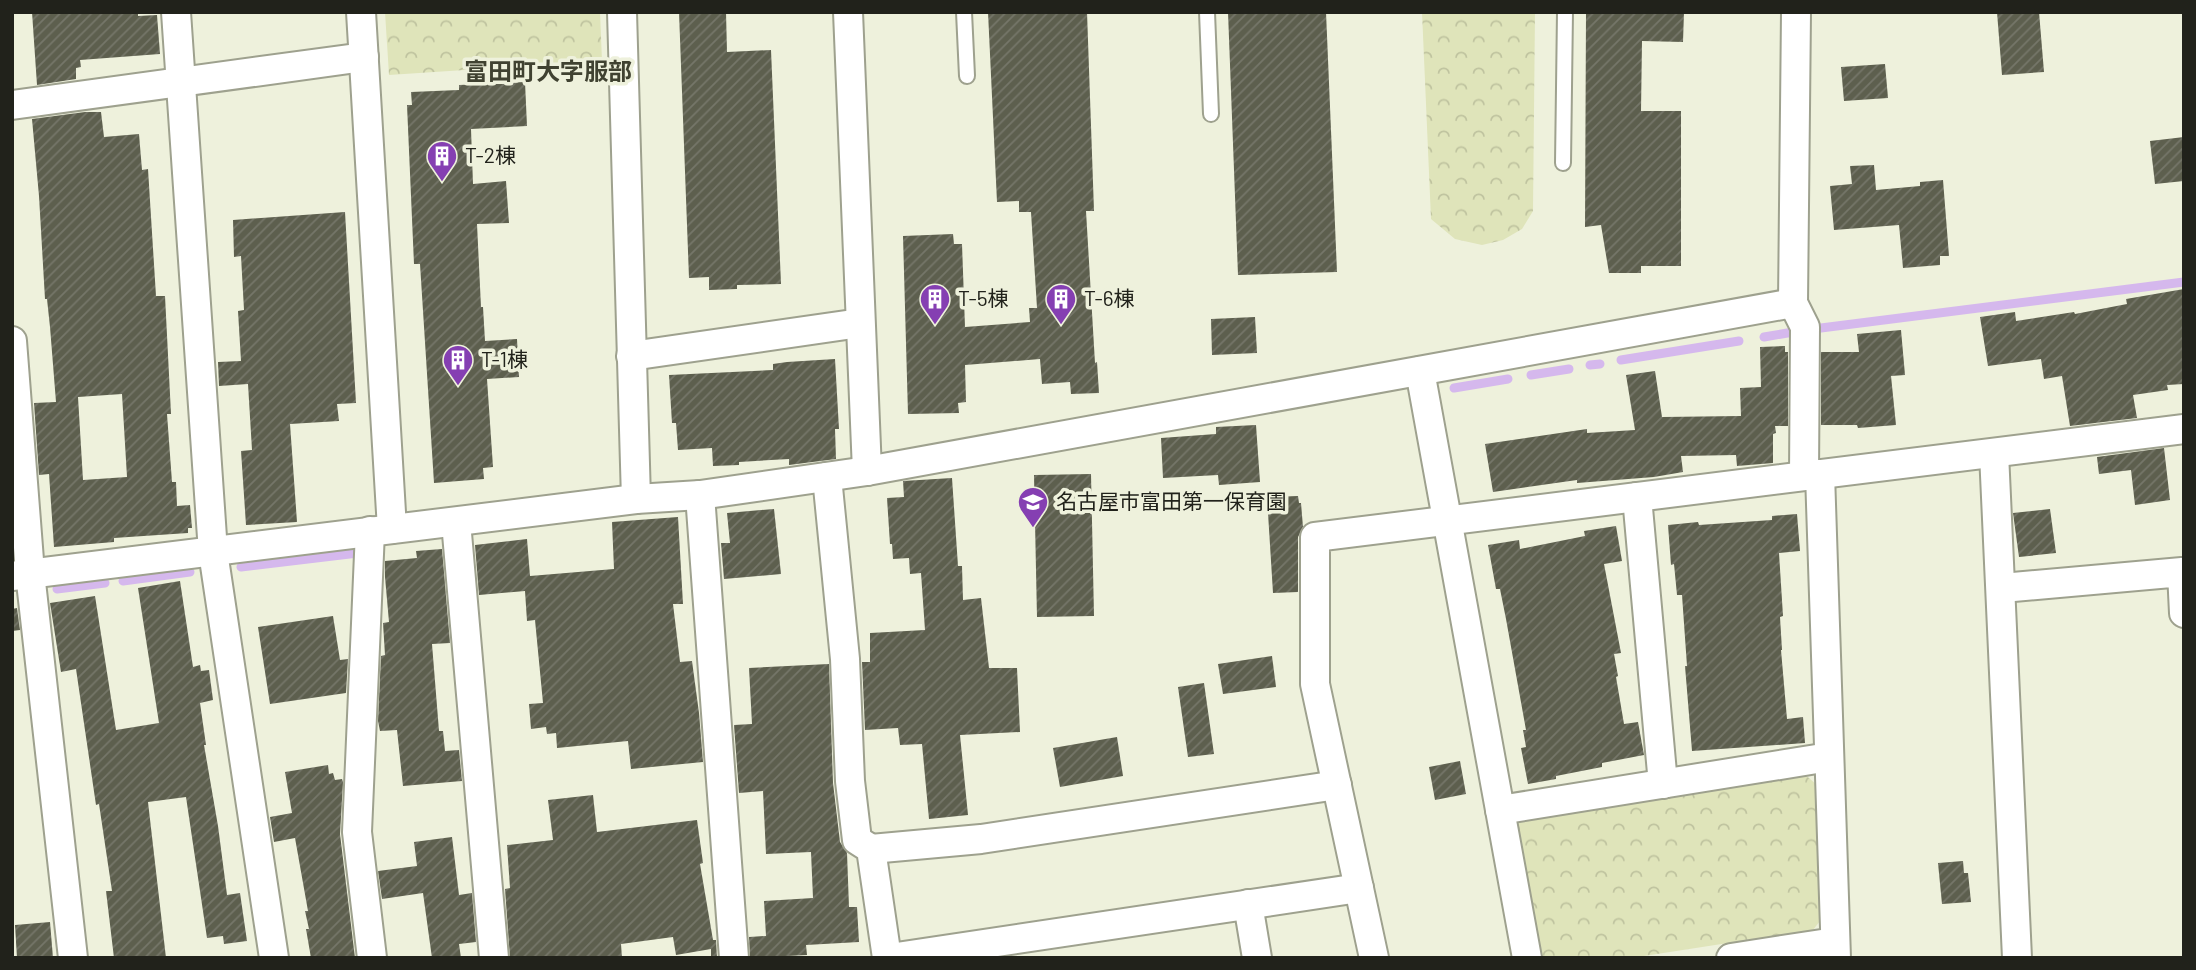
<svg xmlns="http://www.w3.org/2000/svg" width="2196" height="970" viewBox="0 0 2196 970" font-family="Barlow,'Noto Sans JP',sans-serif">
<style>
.park{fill:url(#park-crowns)}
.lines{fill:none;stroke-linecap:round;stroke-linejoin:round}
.stream{stroke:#d5b8ed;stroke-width:9}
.building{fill:url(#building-hatch);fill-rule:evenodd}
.lane-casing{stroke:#9ea18e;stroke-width:18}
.street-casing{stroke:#9ea18e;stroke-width:32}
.lane{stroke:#fff;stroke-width:14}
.street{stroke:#fff;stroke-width:28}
.labels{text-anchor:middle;stroke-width:7;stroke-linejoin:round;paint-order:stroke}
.poi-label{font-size:21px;fill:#21221b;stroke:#eef1dc;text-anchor:start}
.quarter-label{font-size:24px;font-weight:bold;fill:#404231;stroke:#eef1dc}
</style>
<defs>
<pattern id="park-crowns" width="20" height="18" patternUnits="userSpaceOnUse" patternTransform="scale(1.75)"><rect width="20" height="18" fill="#dfe4ba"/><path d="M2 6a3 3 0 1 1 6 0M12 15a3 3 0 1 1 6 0" fill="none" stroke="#bfc39f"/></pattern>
<pattern id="building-hatch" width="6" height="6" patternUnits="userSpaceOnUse" patternTransform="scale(1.75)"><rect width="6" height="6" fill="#5d5f4e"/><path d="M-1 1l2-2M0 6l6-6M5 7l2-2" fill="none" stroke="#757669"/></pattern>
</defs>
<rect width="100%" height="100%" fill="#eef1dc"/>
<!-- park -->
<g class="park">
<polygon points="385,12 600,12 602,61 389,75"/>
<polygon points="1422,12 1535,12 1533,211 1522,229 1503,240 1482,245 1455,239 1431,219"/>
<polygon points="1803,773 1816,784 1820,921 1813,930 1631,958 1537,958 1515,828 1523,817"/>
</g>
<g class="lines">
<!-- stream -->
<g class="stream">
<polyline points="1813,329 2184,282"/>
<polyline points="1764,337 1799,331"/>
<polyline points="1621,360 1739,341"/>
<polyline points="1590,365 1600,364"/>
<polyline points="1531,375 1569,369"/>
<polyline points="1454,388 1508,379"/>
<polyline points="241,567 358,553"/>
<polyline points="123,581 190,572"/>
<polyline points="57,589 105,583"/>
</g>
</g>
<!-- building -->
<g class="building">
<polygon points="32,12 138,12 138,16 157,15 160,54 80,60 81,67 76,68 76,79 37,85"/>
<polygon points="679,12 726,12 727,52 771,50 781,284 737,285 737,289 709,290 709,277 689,278"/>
<polygon points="988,12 1087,12 1094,211 1086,211 1095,363 1097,362 1099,393 1071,394 1070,382 1042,384 1040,359 965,365 966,402 958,403 959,413 908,414 903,236 953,234 954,244 962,244 965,327 1030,322 1029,308 1037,308 1031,212 1019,212 1019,201 997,202"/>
<polygon points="1228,12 1326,12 1337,272 1238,275"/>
<polygon points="1586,12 1684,12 1683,42 1642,41 1641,111 1681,111 1681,266 1641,266 1641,273 1609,273 1601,225 1585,227"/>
<polygon points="1997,12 2039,12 2044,72 2002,75"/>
<polygon points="1885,64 1888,98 1844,101 1841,67"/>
<polygon points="525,82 527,126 471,129 473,184 506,181 509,223 477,224 481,307 483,307 485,341 517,339 519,377 487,379 493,467 483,468 484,479 434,483 420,264 414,264 407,105 412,105 411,92 459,90 459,85"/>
<path d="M85,112H101L104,137L139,134L142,170L148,169L156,296H165L171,414H167L172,482H176L177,506L190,505L192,528H188V533L114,538V542L54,547L49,474L39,475L34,403L56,402L50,327L47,299H45L39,196L32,119ZM122,394L127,477L83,480L78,397Z"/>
<polygon points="2184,137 2184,181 2155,184 2150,141"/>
<polygon points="1874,165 1876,190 1920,186 1920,182 1943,180 1949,256 1940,256 1940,265 1903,268 1899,225 1834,230 1830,186 1852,184 1850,166"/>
<polygon points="345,212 356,403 337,404 339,421 290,424 297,522 246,525 241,451 252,450 248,384 219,386 218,362 241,361 238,311 244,310 241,256 234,257 233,220"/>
<polygon points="2184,289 2184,384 2167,385 2168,390 2133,395 2137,418 2070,426 2062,376 2044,379 2041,359 1988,366 1980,317 2015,312 2016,321 2074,312 2075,314 2127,304 2126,299"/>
<polygon points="1255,317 1257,353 1212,355 1211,319"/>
<polygon points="1901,330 1905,375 1891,376 1896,425 1858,428 1857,425 1821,425 1821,352 1859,352 1857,334"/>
<polygon points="1785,346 1785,352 1788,352 1788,426 1775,426 1776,433 1773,434 1773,463 1737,466 1736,455 1681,456 1683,472 1654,477 1577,483 1577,480 1493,492 1485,444 1587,429 1587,433 1635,430 1626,375 1655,371 1662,417 1741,416 1740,388 1761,387 1760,347"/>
<polygon points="835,359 839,429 835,429 836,459 789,465 789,459 739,462 739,465 713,466 712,448 678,450 676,423 672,423 669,375 773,370 773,364 787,362"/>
<polygon points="1256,425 1260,482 1219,485 1218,475 1163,478 1161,438 1216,434 1216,427"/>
<polygon points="2164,448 2170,500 2135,505 2131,470 2099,474 2097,457"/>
<polygon points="1091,474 1094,616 1037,617 1034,475"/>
<polygon points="952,478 958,566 962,566 963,600 981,598 989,668 1017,668 1020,732 960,735 968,815 929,819 922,744 900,745 898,728 865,730 862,662 870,662 870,633 925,630 921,573 910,574 909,558 893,559 892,544 890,544 887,498 904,497 903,481"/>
<polygon points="1298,496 1299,503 1301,503 1303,527 1298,537 1298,592 1273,593 1267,497"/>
<polygon points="774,509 781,574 724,579 721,543 730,543 727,513"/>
<polygon points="2050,509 2056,553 2019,557 2013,513"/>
<polygon points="1797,514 1800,551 1779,553 1783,616 1780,617 1782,650 1781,650 1787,719 1803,717 1805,743 1692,751 1685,666 1687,666 1682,595 1677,595 1674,564 1671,565 1668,525 1698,522 1699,525 1772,520 1772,516"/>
<polygon points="678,517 683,604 673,604 680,662 692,661 699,713 703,762 631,769 628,741 557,748 556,733 547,734 546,727 531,729 529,704 543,703 535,620 527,621 525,591 479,595 475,545 527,539 530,576 614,569 612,522"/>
<polygon points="1616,526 1622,561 1604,564 1621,653 1614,654 1618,676 1616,677 1624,724 1638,722 1644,755 1602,763 1602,767 1556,776 1556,779 1528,784 1521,748 1526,747 1523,730 1526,730 1506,619 1500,589 1496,589 1488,545 1519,540 1520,549 1585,536 1584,531"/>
<polygon points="442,549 450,643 432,644 439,731 443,731 445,751 459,750 462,781 403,786 397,730 380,731 378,721 381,656 385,655 383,623 389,622 385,577 385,561 417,558 416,551"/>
<polygon points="180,581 193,667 200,665 201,671 209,670 213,700 200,703 206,745 204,745 218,826 227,895 240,893 247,941 224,944 223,936 207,938 186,797 148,802 166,958 114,958 106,891 112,891 99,804 96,805 76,669 61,672 50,603 95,596 116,730 159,723 138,588"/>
<polygon points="17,608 20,630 12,631 12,609"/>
<polygon points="333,616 340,660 348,659 346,693 270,704 258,627"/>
<polygon points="1272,656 1276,687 1223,694 1218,664"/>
<polygon points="829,664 833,783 840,842 847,853 849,907 857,907 859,942 806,945 807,955 750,958 749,937 766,936 764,901 813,898 811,852 766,854 763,791 739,793 734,725 752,724 749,668"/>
<polygon points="1204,683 1214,754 1188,757 1178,687"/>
<polygon points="1117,737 1123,776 1060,787 1053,748"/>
<polygon points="1460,761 1466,794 1435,800 1429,767"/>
<polygon points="328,765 329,774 333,773 335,780 342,779 343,782 340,834 355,958 311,958 306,929 309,929 305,911 308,911 295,838 274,842 270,817 292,813 285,772"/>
<polygon points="593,795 597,832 697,820 703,863 700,864 713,940 716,940 717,958 711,958 711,949 676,955 673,937 621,944 622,958 510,958 505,889 510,888 507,845 553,840 548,800"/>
<polygon points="452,837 459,895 472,893 476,942 459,944 461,958 432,958 423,893 382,899 378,871 417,866 414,842"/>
<polygon points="1963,861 1964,873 1968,873 1971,902 1942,904 1938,863"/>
<polygon points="50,922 53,958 17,958 15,925"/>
</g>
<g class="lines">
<!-- lane casing -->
<g class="lane-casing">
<g id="lane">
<polyline points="964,12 967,76"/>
<polyline points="1207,12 1211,114"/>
<polyline points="1563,163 1565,12"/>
</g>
</g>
<!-- street casing -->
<g class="street-casing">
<g id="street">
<polyline points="176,12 213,552 274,958"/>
<polyline points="361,12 392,529"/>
<polyline points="622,12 636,499"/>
<polyline points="848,12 867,471"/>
<polyline points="1796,12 1793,303 1805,327 1804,476"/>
<polyline points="12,105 364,57"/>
<polyline points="12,341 30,573 73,958"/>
<polyline points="631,356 860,323"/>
<polyline points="1420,371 1527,958"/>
<polyline points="1994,453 2017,958"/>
<polyline points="1820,474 1836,958"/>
<polyline points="827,477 845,659 850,781 857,840 871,849 887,958"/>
<polyline points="700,495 734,958"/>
<polyline points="1637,497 1663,784"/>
<polyline points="456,522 494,958"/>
<polyline points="370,531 357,832 372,958"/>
<polyline points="12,576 636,499 700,495 867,471 1793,303"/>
<polyline points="2002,588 2182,572 2184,613"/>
<polyline points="1500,810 1829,757"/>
<polyline points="871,849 981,839 1337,785"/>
<polyline points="1248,904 1257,958"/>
<polyline points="890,958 1359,888"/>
<polyline points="1374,958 1315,684 1315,537 2184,429"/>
<polyline points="1731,958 1835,942"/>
</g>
</g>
<!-- lane -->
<use href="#lane" class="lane"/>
<!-- street -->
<use href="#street" class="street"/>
</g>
<!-- icons -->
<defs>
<g id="building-pin" transform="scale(1.575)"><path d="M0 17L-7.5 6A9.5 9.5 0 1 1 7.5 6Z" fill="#853fb2" stroke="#eef1dc"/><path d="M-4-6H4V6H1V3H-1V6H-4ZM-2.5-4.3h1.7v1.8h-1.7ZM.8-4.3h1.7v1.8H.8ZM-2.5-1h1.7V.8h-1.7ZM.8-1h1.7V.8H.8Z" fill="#fff"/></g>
<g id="school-pin" transform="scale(1.575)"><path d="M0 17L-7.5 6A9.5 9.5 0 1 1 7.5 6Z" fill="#853fb2" stroke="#eef1dc"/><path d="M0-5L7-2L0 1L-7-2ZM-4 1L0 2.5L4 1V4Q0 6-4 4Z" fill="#fff"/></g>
</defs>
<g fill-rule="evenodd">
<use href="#building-pin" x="442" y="156"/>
<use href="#building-pin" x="935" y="299"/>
<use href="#building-pin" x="1061" y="299"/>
<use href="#building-pin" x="458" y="360"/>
<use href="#school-pin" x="1033" y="502"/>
</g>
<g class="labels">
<!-- poi labels -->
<g class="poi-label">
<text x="465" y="163">T-2棟</text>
<text x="958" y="306">T-5棟</text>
<text x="1084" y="306">T-6棟</text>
<text x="481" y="367">T-1棟</text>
<text x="1056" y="509">名古屋市富田第一保育園</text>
</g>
<!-- quarter labels -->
<g class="quarter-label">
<text x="548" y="80">富田町大字服部</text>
</g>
</g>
<!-- border -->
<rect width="2196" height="970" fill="none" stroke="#21221b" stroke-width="28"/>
</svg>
